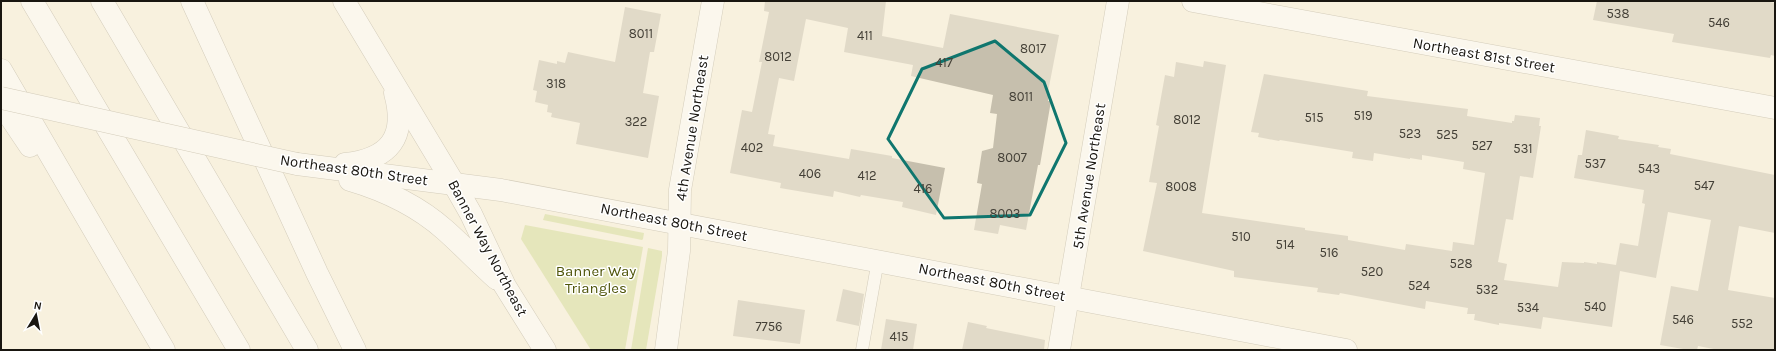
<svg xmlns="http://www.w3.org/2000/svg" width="1776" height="351" viewBox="0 0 1776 351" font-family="Karla,sans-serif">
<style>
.green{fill:#cfd990}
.building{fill:#c6bfad}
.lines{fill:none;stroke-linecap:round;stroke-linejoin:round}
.lane-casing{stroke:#a9a290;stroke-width:13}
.street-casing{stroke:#a9a290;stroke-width:23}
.secondary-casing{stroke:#a9a290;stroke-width:23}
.highway-casing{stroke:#a9a290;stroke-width:23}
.lane{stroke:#fff;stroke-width:12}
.street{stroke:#fff;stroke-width:22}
.secondary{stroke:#fff;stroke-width:22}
.highway{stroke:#fff;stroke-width:22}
.secondary-bridge-casing{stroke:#a9a290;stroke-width:23;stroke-linecap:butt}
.secondary-bridge{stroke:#fff;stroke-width:22}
.marked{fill:none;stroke:#0f766e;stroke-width:3;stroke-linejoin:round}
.labels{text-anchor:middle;stroke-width:3;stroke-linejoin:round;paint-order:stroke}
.number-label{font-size:13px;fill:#444037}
.street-label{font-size:15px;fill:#191610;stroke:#fff}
.park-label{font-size:15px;fill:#50560b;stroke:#fff}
</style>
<rect width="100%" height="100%" fill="#f8f1de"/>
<!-- green -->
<g class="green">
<polygon points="545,214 644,233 643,239 642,240 543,220"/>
<polygon points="525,225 643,247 625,350 591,350 521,239"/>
<polygon points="648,248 662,251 662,256 646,350 631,350"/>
</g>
<!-- building -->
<g class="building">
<polygon points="765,1 886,1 882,36 943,48 950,14 1059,35 1048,92 1049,92 1048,101 1051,101 1040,165 1038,165 1026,230 1000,225 998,234 974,230 982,184 977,183 982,151 993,148 997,114 990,113 993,95 911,76 913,65 844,52 848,28 806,19 794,81 779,78 768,134 775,135 773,146 849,159 851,149 892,156 892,158 945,168 936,215 902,207 903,202 861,195 860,197 834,191 833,197 780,188 781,183 730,173 742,110 752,112 762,62 759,62 769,12 764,11"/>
<polygon points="1597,1 1765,1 1775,3 1775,56 1771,55 1770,58 1672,42 1674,34 1593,20"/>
<polygon points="625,7 661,14 654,52 650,52 643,93 659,96 648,158 576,144 580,123 551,117 552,113 547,112 548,105 535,102 537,91 533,90 539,60 557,64 557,61 565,63 568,52 615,62"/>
<polygon points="1204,61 1226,65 1202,213 1305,228 1305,230 1348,236 1348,240 1405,250 1406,244 1452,251 1453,242 1474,245 1485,173 1463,169 1464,162 1422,155 1422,160 1410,158 1410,159 1374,153 1373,161 1352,158 1353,152 1280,140 1279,141 1258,137 1259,133 1251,132 1264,74 1368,91 1367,96 1468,109 1467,116 1512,123 1512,121 1514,121 1515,115 1540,118 1539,126 1541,126 1533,178 1520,176 1513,220 1506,219 1498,262 1507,264 1504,280 1558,287 1562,262 1584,263 1584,262 1597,264 1597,262 1616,265 1620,243 1638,246 1645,204 1642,203 1644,190 1574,178 1578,155 1582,155 1586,130 1619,136 1618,139 1659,145 1658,147 1671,149 1670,154 1775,175 1775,233 1739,226 1728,290 1775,298 1775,350 1719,350 1698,346 1697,350 1689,350 1660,345 1671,286 1698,291 1711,220 1668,212 1656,278 1620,271 1612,327 1543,317 1541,329 1499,323 1499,325 1474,320 1475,314 1467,314 1468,308 1426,301 1425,309 1340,293 1339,295 1317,292 1318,288 1234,277 1234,271 1143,251 1157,183 1149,182 1159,126 1156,125 1165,75 1174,77 1176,62 1203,67"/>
<polygon points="843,289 864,294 859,326 836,321"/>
<polygon points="738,300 805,310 800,344 733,336"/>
<polygon points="886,319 917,324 913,350 881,350"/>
<polygon points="968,322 987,326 986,328 1045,340 1044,350 962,350"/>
</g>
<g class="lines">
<!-- lane casing -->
<g class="lane-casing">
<polyline id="lane" points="862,350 878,260"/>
</g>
<!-- street casing -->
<g class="street-casing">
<g id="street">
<polyline points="1193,1 1775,108"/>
<polyline points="666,350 679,251 680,190 713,1"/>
</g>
</g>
<!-- secondary casing -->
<g class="secondary-casing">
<g id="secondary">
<polyline points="344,1 454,184 471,214 505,286 545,350"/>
<polyline points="297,164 501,190 1346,350"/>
<path d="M345,164C390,159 407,137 395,93"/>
<path d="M350,180C384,190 418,206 445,230C463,246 479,263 497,279"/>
<polyline points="1059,350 1118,1"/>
</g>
</g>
<!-- highway casing -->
<g class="highway-casing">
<g id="highway">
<polyline points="32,1 239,350"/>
<polyline points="102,1 307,350"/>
<polyline points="192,1 317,273 355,350"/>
<polyline points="1,70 164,350"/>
<polyline points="1,103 30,146"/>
</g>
</g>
<!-- lane -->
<use href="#lane" class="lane"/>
<!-- street -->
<use href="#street" class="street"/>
<!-- secondary -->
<use href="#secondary" class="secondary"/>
<!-- highway -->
<use href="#highway" class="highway"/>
<!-- secondary-bridge casing -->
<g class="secondary-bridge-casing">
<polyline id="secondary-bridge" points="1,98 297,164"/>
</g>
<!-- secondary-bridge -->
<use href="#secondary-bridge" class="secondary-bridge"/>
</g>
<!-- marked area -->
<path d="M0 0H1776V351H0ZM995,41L1044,82L1066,143L1030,215L944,218L888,139L922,69Z" fill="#f8f1de" fill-opacity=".55" fill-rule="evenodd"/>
<path class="marked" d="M995,41L1044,82L1066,143L1030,215L944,218L888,139L922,69Z"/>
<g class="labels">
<!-- number labels -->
<g class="number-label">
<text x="1618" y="18">538</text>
<text x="1719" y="27">546</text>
<text x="641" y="38">8011</text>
<text x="865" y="40">411</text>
<text x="1033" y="53">8017</text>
<text x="778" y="61">8012</text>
<text x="944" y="67">417</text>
<text x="556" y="88">318</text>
<text x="1021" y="101">8011</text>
<text x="1363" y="120">519</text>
<text x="1314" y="122">515</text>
<text x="1187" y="124">8012</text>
<text x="636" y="126">322</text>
<text x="1410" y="138">523</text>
<text x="1447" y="139">525</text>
<text x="1482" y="150">527</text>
<text x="752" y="152">402</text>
<text x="1523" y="153">531</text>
<text x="1012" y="162">8007</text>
<text x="1595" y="168">537</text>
<text x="1649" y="173">543</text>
<text x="810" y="178">406</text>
<text x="867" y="180">412</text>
<text x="1704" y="190">547</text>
<text x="1181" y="191">8008</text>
<text x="923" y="193">416</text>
<text x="1005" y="218">8003</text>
<text x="1241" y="241">510</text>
<text x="1285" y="249">514</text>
<text x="1329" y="257">516</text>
<text x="1461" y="268">528</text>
<text x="1372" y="276">520</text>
<text x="1419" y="290">524</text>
<text x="1487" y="294">532</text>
<text x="1595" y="311">540</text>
<text x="1528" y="312">534</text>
<text x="1683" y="324">546</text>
<text x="1742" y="328">552</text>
<text x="769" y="331">7756</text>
<text x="899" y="341">415</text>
</g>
<!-- street labels -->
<g class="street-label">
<text transform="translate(1484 55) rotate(10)" y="5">Northeast 81st Street</text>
<text transform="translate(692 128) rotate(-81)" y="5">4th Avenue Northeast</text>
<text transform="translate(354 170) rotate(8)" y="5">Northeast 80th Street</text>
<text transform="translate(1089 176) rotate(-81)" y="5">5th Avenue Northeast</text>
<text transform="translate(674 222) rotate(11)" y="5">Northeast 80th Street</text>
<text transform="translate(488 248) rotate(62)" y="5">Banner Way Northeast</text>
<text transform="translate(992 282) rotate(11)" y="5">Northeast 80th Street</text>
</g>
<!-- park labels -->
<g class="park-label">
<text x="596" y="276">Banner Way<tspan x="596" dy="17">Triangles</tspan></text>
</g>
</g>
<!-- border -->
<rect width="1776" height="351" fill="none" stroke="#191610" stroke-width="4"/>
<!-- north arrow -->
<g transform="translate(36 315) rotate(10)" stroke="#ffffff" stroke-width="3" paint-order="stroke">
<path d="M0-3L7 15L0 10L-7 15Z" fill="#191610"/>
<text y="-6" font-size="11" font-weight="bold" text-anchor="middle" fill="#191610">N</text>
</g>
</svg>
